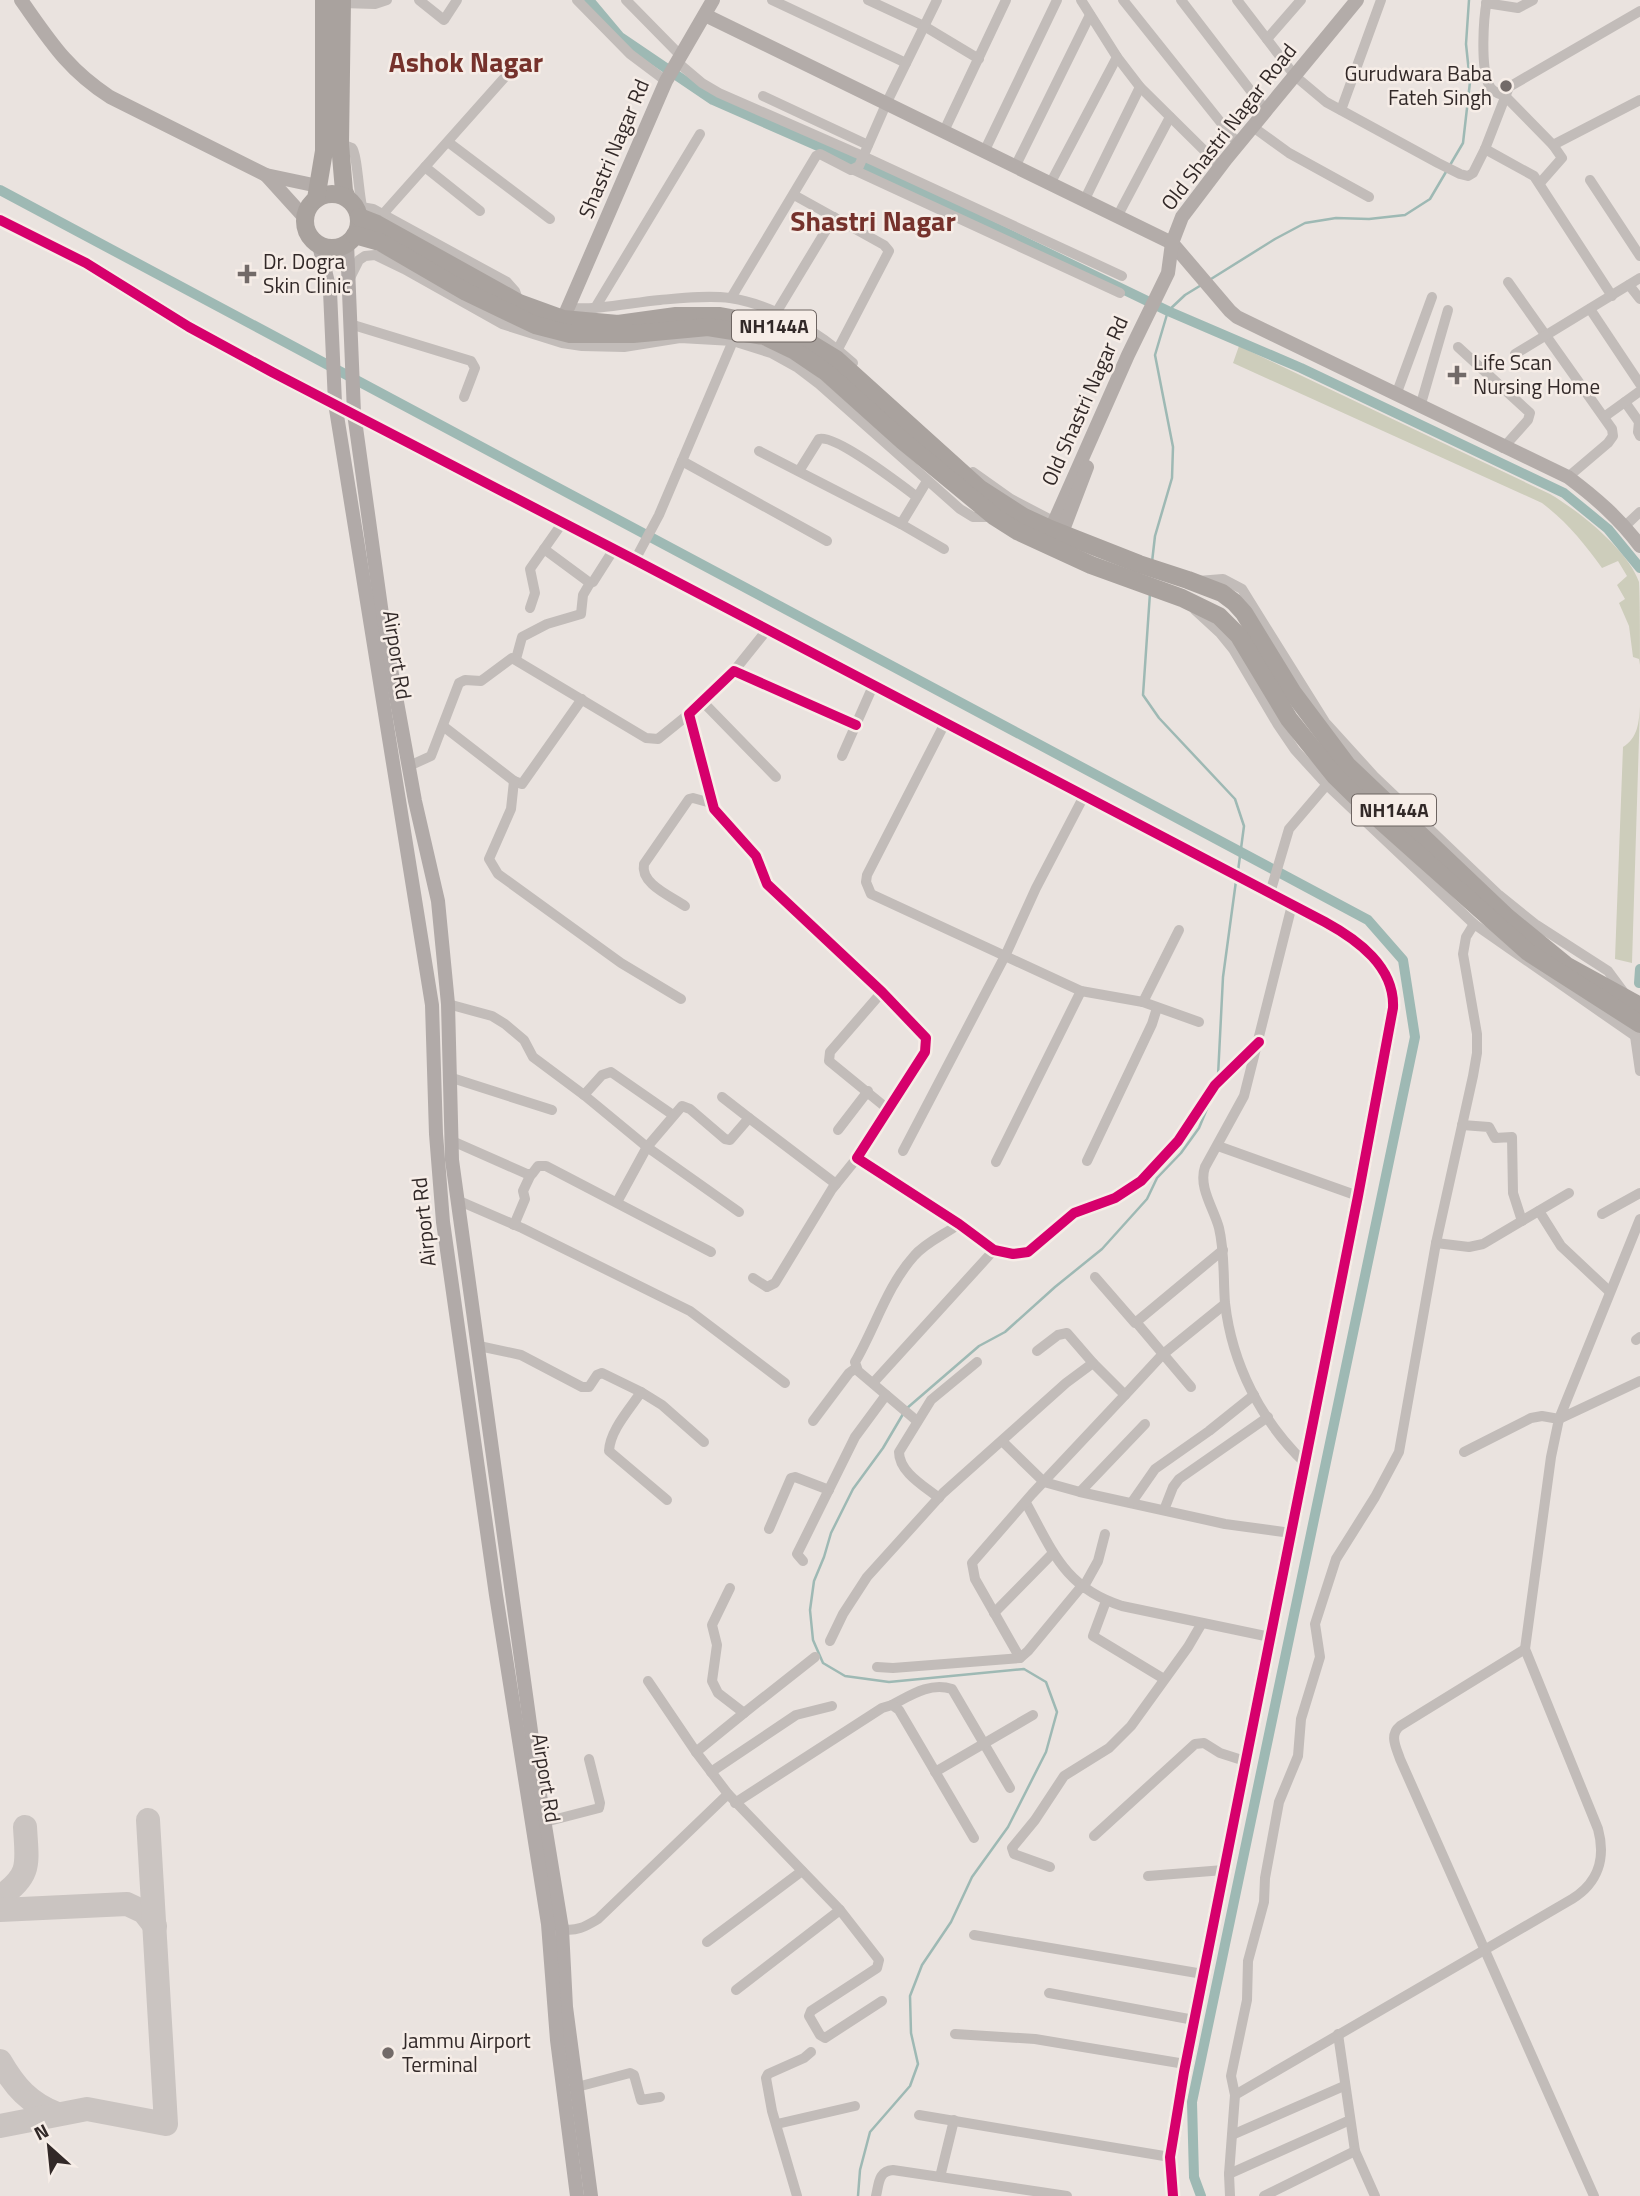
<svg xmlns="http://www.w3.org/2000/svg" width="1640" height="2196" viewBox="0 0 1640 2196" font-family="'Titillium Web',sans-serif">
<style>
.green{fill:#cdcdbb}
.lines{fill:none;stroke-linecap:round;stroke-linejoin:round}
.stream{stroke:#9eb9b4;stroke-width:2.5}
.canal{stroke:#9eb9b4;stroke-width:10}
.taxiway{stroke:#cac4c1;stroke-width:24}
.street{stroke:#c2bcb9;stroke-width:10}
.secondary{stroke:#b3aca9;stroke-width:14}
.primary{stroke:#b1aaa8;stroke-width:14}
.highway{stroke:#a9a29e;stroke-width:18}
.cycleway-casing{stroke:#f6ede7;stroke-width:15}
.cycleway{stroke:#d6006c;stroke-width:10}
.poi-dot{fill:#726a68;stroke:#f6ede7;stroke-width:2.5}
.labels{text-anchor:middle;stroke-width:5;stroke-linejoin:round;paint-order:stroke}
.shield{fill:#f6ede7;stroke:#6d6461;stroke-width:2}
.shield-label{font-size:19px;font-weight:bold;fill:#322928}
.poi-label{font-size:21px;fill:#322928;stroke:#f6ede7;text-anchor:start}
.street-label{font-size:21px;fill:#322928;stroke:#f6ede7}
.district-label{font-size:28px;font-weight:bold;fill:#76322c;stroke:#f6ede7}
</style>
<rect width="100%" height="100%" fill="#eae3df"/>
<!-- green -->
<g class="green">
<path d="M1239,346L1550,494C1579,511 1628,550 1639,582C1640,597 1640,646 1640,665L1639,659L1633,657L1629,626L1619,603L1625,599L1617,585L1627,576L1618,561L1602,568C1584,543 1567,522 1542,503L1233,363Z"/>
<path d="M1640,706L1632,963L1615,959L1623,747C1638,738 1639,722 1640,706Z"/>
</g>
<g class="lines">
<!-- stream -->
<g class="stream">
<polyline points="1211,279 1275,239 1305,223 1336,218 1369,219 1405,215 1430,199 1463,143 1470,82 1466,44 1469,0"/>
<polyline points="1152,562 1155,536 1172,478 1173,447 1155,355 1168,311 1185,295 1203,284"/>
<polyline points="1150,593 1143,695 1159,718 1235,799 1244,826 1238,871"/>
<polyline points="1218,1076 1223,977 1236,881"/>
<polyline points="858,2196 860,2170 870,2132 910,2086 918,2064 911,2033 910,1996 922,1965 951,1922 972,1877 1008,1827 1046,1752 1057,1712 1046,1682 1024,1669 889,1682 845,1676 823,1663 813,1640 810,1610 814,1581 824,1557 831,1533 853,1489 883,1448 906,1409 979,1346 1005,1332 1055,1287 1102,1249 1147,1199 1157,1178 1181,1153 1199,1128 1211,1099"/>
</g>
<!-- canal -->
<g class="canal">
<polyline points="589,0 620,37 713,100 907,185 1168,311 1301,368 1564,493 1608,529 1640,568"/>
<polyline points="0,190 1368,920 1403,960 1415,1037 1192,2102 1194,2177 1201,2196"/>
<polyline points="1639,983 1640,969"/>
</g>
<!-- taxiway -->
<g class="taxiway">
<path d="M0,1897C32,1875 27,1863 25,1827"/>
<polyline points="0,1910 127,1904 144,1912 155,1926"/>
<path d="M0,2061C15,2087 29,2103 57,2114"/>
<polyline points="0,2126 87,2109 166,2124 148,1820"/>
</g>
<!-- street -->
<g class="street">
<polyline points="419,0 444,20 457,0"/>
<polyline points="577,0 630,54 666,81"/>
<polyline points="626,0 680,55"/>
<polyline points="772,0 906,63"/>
<polyline points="868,0 924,26 979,59"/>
<polyline points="1081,0 1117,57 1140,87 1220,166"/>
<polyline points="1123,0 1238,144"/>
<polyline points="1181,0 1267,112"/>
<polyline points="1237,0 1295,76 1326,102 1438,163 1460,174 1468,176 1473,173 1485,149 1509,87 1640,11"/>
<path d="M1487,0C1483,20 1481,65 1488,83C1491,91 1497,94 1505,96L1553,145L1640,100"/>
<polyline points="342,3 375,4 387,0"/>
<polyline points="1486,3 1518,8 1533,0"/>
<polyline points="1267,39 1301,0"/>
<polyline points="676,61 702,83 719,93 863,156 1122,276"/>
<polyline points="763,96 868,145"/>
<polyline points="1341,110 1381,0"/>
<polyline points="1253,127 1289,153 1369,197"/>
<polyline points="944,131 1006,0"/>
<polyline points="448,142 550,219"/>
<path d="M340,144C342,144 350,147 352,148C357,153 359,195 362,206"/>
<polyline points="1485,149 1534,176 1612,296"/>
<polyline points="984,152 1057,0"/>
<polyline points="425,167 480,211"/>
<polyline points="1015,167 1090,15"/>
<polyline points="854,170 1120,293"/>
<polyline points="1590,180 1640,256"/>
<polyline points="1540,183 1562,158 1553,145"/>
<polyline points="1050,184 1117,57"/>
<polyline points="794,195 884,245 889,251 838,349"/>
<polyline points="1084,201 1140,87"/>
<polyline points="355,206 373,209 507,282 515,291 519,302"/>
<polyline points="383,214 505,77"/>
<polyline points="1117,217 1170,117"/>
<polyline points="350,278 359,260 365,256 375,255 404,269 502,324 562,343 582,346 624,347 680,338 733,341 771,353 798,368 819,384 960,509 973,517 993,517"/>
<polyline points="1508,282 1612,429 1613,436 1608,443 1568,477"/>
<polyline points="1629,285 1640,299"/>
<polyline points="731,298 816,156 820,154 851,170 859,166 887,102 937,0"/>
<path d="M568,308C599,310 629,303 660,300C682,298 708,295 730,298C775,305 820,333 853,363"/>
<polyline points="595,308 700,134"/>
<polyline points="1590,309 1640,384"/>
<polyline points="776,313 834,217"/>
<polyline points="350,324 471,361 475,368 464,397"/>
<polyline points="1458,347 1530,413 1528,420 1503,448"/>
<polyline points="1515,354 1640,278"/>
<polyline points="1396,395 1432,297"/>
<polyline points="1625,402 1639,422 1638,432 1640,436"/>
<polyline points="1420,407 1448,310"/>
<polyline points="1604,417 1640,391"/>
<polyline points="759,451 901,524 944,549"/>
<polyline points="682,461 827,541"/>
<path d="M799,471L819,439C835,434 901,485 917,497"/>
<polyline points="973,472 1011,499 1053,521"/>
<polyline points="901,524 927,481"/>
<polyline points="1625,526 1640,512"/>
<polyline points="544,549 590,583 593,582 614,549"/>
<polyline points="635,560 659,515 733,341"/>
<polyline points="1198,581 1223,579 1242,589 1325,722 1374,776 1499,895 1535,924 1608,971 1625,994"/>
<polyline points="530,608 535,593 530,569 563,522"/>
<polyline points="1195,610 1220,633 1233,649 1278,725 1295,750 1326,784 1474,924"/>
<polyline points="516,659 522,637 547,624 581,614 583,595 590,583"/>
<polyline points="734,671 767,630"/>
<polyline points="702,701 776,777"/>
<polyline points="945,723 867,875 866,882 871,894 1081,991 1143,1002 1199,1022"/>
<polyline points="856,725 734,671 689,714 714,809 756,856 767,884 882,992 926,1038 925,1052 857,1158 959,1224 994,1250 1013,1254 1028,1252 1074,1213 1115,1198 1141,1181 1178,1141 1215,1085 1259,1042"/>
<polyline points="443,726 514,781 522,784 582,699"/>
<polyline points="842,756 873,686"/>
<polyline points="409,766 431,756 459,683 465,680 481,681 512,658 646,738 658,739 689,714"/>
<polyline points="514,781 511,809 489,859 498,874 621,963 681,999"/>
<polyline points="1270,893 1289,829 1329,782"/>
<path d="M1292,905L1244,1096L1205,1167C1198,1187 1214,1209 1219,1228C1225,1253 1223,1278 1225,1303C1232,1364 1261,1421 1305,1463"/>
<path d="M685,906C671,896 640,884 644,864L689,799L693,798L711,803"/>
<polyline points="882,992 830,1052 829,1061 889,1110"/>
<polyline points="1143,1002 1179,930"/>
<polyline points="448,1004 492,1016 505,1024 524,1040 533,1057 584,1095 647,1147 739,1212"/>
<polyline points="1638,1031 1635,1036 1640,1071"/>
<polyline points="449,1077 552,1110"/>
<polyline points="584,1095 602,1075 611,1072 673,1115"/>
<polyline points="749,1118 836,1184"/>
<polyline points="1462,1125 1489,1127 1495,1138 1512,1137 1513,1193 1522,1221"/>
<polyline points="838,1130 868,1091"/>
<polyline points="450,1140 527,1174 532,1174 538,1166 546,1166 711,1252"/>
<polyline points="1218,1146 1358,1196"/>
<polyline points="903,1151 1006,954 1036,888 1084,796"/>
<polyline points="1087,1161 1152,1024 1157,1008"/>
<polyline points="996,1162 1081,991"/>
<polyline points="457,1200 522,1228 690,1311 785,1383"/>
<polyline points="617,1202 647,1147 682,1106 690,1109 725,1139 730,1140 749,1118 722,1097"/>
<polyline points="1539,1211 1561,1246 1609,1291"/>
<polyline points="1602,1214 1640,1193"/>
<polyline points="1640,1219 1559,1419 1640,1381"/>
<polyline points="514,1225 525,1199 523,1191 531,1174"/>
<polyline points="1436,1243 1469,1247 1483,1244 1569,1193"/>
<polyline points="1095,1277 1135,1323 1223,1250"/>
<polyline points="753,1278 767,1287 775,1283 832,1189 857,1158"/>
<polyline points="1136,1322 1191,1387"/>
<polyline points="1636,1340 1640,1337"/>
<polyline points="479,1346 521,1355 582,1387 589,1387 597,1375 602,1373 641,1392"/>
<polyline points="1037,1351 1058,1335 1067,1333 1093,1363 1125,1395 1162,1355 1225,1304"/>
<polyline points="873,1383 994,1250"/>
<polyline points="813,1421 849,1373 856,1368"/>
<path d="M917,1421L858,1371L855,1362C875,1328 887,1286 914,1256C926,1242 944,1235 959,1224"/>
<polyline points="1002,1441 1044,1482 1080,1492 1225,1524 1291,1533"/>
<polyline points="1080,1492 1145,1424"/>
<path d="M939,1498C924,1486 899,1472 899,1452L931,1400L977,1362"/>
<path d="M667,1500L609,1451C610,1430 630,1409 641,1392L662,1405L704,1442"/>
<polyline points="1132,1502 1155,1469 1209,1431 1254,1395"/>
<path d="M1026,1503C1053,1552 1065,1588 1122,1606L1270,1637"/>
<polyline points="1164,1510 1173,1487 1179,1479 1268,1417"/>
<polyline points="769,1529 791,1478 795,1477 829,1490"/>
<polyline points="803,1561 797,1554 802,1544 855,1437 886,1395"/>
<polyline points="1081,1587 1028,1651 1020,1658 975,1579 972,1563 1032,1494 1125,1395"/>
<polyline points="1083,1588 1098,1561 1105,1534"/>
<polyline points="1106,1601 1093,1636 1164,1679"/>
<polyline points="994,1613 1053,1553"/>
<polyline points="830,1641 843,1614 867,1577 943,1493 1066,1383 1093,1363"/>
<path d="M1525,1649L1400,1726C1389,1735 1396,1747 1400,1759L1594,2196"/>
<polyline points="877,1667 893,1668 1020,1658"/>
<polyline points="648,1681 696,1752 728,1794"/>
<path d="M892,1705C911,1695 930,1682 952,1689L1010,1788"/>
<polyline points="744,1713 815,1657"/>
<polyline points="696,1752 744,1713 718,1693 712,1681 717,1645 712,1625 730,1588"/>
<polyline points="711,1772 796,1715 832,1706"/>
<polyline points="935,1772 1033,1715"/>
<polyline points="735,1803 882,1708 892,1705 899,1710 974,1838"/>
<polyline points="545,1822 599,1808 600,1803 589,1759"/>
<polyline points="1094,1836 1195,1744 1204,1743 1220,1753 1245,1761"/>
<polyline points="1050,1867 1014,1854 1012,1848 1035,1820 1064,1776 1109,1748 1131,1726 1188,1647 1202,1623"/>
<polyline points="1148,1876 1224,1870"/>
<path d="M562,1929C577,1932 586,1926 598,1919L728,1794L840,1910L879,1960L877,1968L811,2011L809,2016L820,2035L825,2038L882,2001"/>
<polyline points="974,1935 1203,1974"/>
<polyline points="707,1942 802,1871"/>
<polyline points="736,1990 840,1910"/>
<polyline points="1049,1993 1194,2020"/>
<polyline points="955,2034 1035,2039 1185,2064"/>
<polyline points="1338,2034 1355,2151 1375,2196"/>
<polyline points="577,2087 630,2073 634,2075 641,2100 660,2097"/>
<path d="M1235,2095L1572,1899C1598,1883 1606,1858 1598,1829L1525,1649L1551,1457L1559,1419L1542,1416L1531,1418L1464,1452"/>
<polyline points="919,2115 1170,2157"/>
<polyline points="777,2124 855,2106"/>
<polyline points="1232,2135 1344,2086"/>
<polyline points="1229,2174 1350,2120"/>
<polyline points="940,2177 954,2120"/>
<polyline points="797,2196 772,2111 766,2078 768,2074 804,2058 811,2052"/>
<path d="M876,2196C879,2184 878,2171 893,2170L1067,2196"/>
<polyline points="1230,2196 1229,2174 1235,2095 1231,2076 1247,2000 1248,1961 1264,1902 1265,1878 1279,1802 1298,1756 1301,1719 1320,1657 1315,1624 1336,1559 1375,1497 1399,1452 1436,1243 1473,1076 1477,1053 1477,1034 1463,954 1466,937 1474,924 1635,1036"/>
<polyline points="1264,2196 1355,2151"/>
</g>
<!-- secondary -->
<g class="secondary">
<path d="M21,0C50,41 67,69 110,97L266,175L318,186"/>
<path d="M705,15L1172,243L1230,311L1237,317L1568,477C1596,498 1619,518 1640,546"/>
<polyline points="266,175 305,218"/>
<path d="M0,220L86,263L189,327L272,372L635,560L1325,922C1358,940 1395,967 1393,1008L1358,1196L1184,2072L1170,2157L1173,2196"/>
<polyline points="563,319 666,81 713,0"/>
<polyline points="1047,538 1128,355 1168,273 1172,243 1182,217 1226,159 1357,0"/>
<polyline points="1058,543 1087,467"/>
</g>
<!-- primary -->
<g class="primary">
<polyline points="347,243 354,413 385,636 415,801 438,901 448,1004 452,1160 539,1789 562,1929 566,2007 591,2196"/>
<polyline points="319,245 330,291 335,403 432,1005 436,1134 443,1222 496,1595 548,1924 557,2040 577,2196"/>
</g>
<!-- highway -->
<g class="highway">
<polyline points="342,0 340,144 344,191 347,198"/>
<circle cx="332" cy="221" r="27"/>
<polyline points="316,199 324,151 324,0"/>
<polyline points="359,217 377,224 519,303 563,319 618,324 676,316 720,316 785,328 836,359 979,488 1024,517 1050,529 1139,564 1188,580 1222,593 1234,602 1244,613 1293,693 1347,765 1507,917 1567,966 1640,1006"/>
<polyline points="355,235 380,242 466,292 535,325 570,334 633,334 708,327 764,336 795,351 826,372 903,441 995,517 1017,531 1091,565 1182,598 1219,616 1239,636 1289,719 1335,776 1382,822 1528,952 1640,1024"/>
</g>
<!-- cycleway casing -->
<g class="cycleway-casing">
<g id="cycleway">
<path d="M0,220L86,263L189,327L272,372L635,560L1325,922C1358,940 1395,967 1393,1008L1358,1196L1184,2072L1170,2157L1173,2196"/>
<polyline points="856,725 734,671 689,714 714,809 756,856 767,884 882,992 926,1038 925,1052 857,1158 959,1224 994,1250 1013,1254 1028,1252 1074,1213 1115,1198 1141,1181 1178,1141 1215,1085 1259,1042"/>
</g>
</g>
<!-- cycleway -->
<use href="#cycleway" class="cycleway"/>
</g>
<!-- markers -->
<g class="poi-dot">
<circle cx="1506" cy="86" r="7"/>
<path d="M243.5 263.5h7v7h7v7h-7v7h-7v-7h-7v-7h7z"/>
<path d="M1453.5 364.5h7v7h7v7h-7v7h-7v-7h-7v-7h7z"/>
<circle cx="388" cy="2053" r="7"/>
</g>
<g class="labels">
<!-- shield labels -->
<g class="shield">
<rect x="732" y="310.5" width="84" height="31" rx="5"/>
<rect x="1352" y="794.5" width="84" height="31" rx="5"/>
</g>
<g class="shield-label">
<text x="774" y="333">NH144A</text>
<text x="1394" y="817">NH144A</text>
</g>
<!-- poi labels -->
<g class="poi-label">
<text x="1492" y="81" text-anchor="end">Gurudwara Baba<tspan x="1492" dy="24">Fateh Singh</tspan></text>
<text x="263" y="269">Dr. Dogra<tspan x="263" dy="24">Skin Clinic</tspan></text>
<text x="1473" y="370">Life Scan<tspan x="1473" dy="24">Nursing Home</tspan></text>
<text x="402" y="2048">Jammu Airport<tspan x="402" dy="24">Terminal</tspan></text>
</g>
<!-- street labels -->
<g class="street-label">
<text transform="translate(1229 127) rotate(-52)" y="7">Old Shastri Nagar Road</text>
<text transform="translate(614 149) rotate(-67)" y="7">Shastri Nagar Rd</text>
<text transform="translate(1085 401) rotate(-66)" y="7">Old Shastri Nagar Rd</text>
<text transform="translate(397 655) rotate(81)" y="7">Airport Rd</text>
<text transform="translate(424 1222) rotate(-96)" y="7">Airport Rd</text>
<text transform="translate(546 1778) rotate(81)" y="7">Airport Rd</text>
</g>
<!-- district labels -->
<g class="district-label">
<text x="466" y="72">Ashok Nagar</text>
<text x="873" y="231">Shastri Nagar</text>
</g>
</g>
<!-- north arrow -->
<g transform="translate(49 2147) rotate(333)" stroke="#f6ede7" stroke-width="5" paint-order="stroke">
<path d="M0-5L12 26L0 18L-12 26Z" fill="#322928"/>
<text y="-10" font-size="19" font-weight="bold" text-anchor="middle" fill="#322928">N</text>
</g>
</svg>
